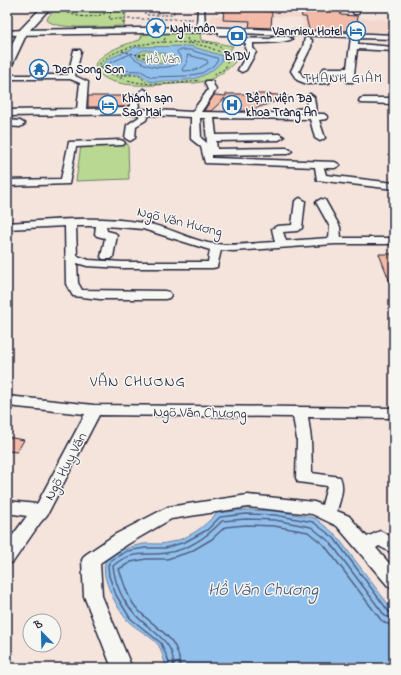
<svg xmlns="http://www.w3.org/2000/svg" width="401" height="675" viewBox="0 0 401 675" font-family="'Indie Flower',sans-serif">
<style>
.built{fill:#f4d7cc}
.green{fill:#b9d891;stroke:#6e7d66}
.water{fill:#92c0ec;stroke:#6581a5;fill-rule:evenodd}
.lines{fill:none;stroke-linecap:round;stroke-linejoin:round}
.shore-far1{stroke:#4f6182;stroke-width:1}
.shore{stroke:#4f6182;stroke-width:1.5}
.building{fill:#f2baa7;stroke:#22223b}
.minor-casing{stroke:#22223b;stroke-width:3}
.major-casing{stroke:#22223b;stroke-width:3}
.path{stroke:#22223b;stroke-width:1;stroke-dasharray:2.5 2;stroke-linecap:butt}
.minor{fill:#f6f6f2;fill-rule:evenodd}
.major{fill:#f6f6f2;fill-rule:evenodd}
.labels{text-anchor:middle;stroke-width:3;stroke-linejoin:round;paint-order:stroke}
.far-poi-label{font-size:12px;font-weight:bold;fill:#22223b;stroke:#f6f6f2;text-anchor:start}
.far-park-label{font-size:12px;fill:#4f5955;stroke:#f6f6f2}
.far-neighbourhood-label{font-size:13px;letter-spacing:1px;fill:#22223b;stroke:#f6f6f2}
.street-label{font-size:14px;fill:#22223b;stroke:#f6f6f2}
.neighbourhood-label{font-size:15px;letter-spacing:1px;fill:#22223b;stroke:#f6f6f2}
.near-water-label{font-size:18px;font-style:italic;fill:#445170;stroke:#f6f6f2}
</style>
<rect width="100%" height="100%" fill="#f5e4dc"/>
<filter id="ink" filterUnits="userSpaceOnUse"><feTurbulence type="fractalNoise" baseFrequency=".025" numOctaves="2"/><feDisplacementMap in="SourceGraphic" scale="8" xChannelSelector="R" yChannelSelector="G"/><feConvolveMatrix kernelMatrix="1 2 1 2 8 2 1 2 1" color-interpolation-filters="sRGB"/></filter>
<g filter="url(#ink)">
<!-- built -->
<g class="built">
<polygon points="240,7 282,7 283,14 318,14 320,31 299,30 299,27 303,27 302,19 283,17 273,17 273,29 210,25 211,15 233,15"/>
<polygon points="359,18 383,19 394,23 394,33 365,32 364,25 358,24"/>
<polygon points="226,94 266,94 265,101 258,108 238,116 196,114 210,95 225,95"/>
</g>
<!-- green -->
<g class="green">
<path d="M57,7H127L124,26C110,26 56,31 47,20L48,17Z"/>
<path d="M143,33H200L201,40L233,46L229,52L234,54L235,62C227,71 213,80 201,82C192,84 182,83 173,84C153,85 99,91 95,64C104,51 125,44 140,40Z"/>
<polygon points="128,144 129,179 76,181 81,145"/>
</g>
<!-- water -->
<g class="water">
<path d="M190,46L220,55L222,56V61C207,79 189,81 167,81C162,81 154,83 149,81C145,79 143,75 139,74C125,72 111,78 101,67L108,59L136,47ZM144,50C155,52 170,52 179,60C171,62 161,65 153,63C148,62 145,59 138,58L136,54Z"/>
<path d="M246,510L276,511L315,518L336,535L394,612V668H164L165,663C163,658 162,651 159,646C153,637 136,629 128,621C118,611 93,566 110,556C121,550 131,546 144,544C151,543 159,545 166,543C187,540 203,528 217,513Z"/>
</g>
<g class="lines">
<!-- shore-far1 -->
<g class="shore-far1">
<path d="M179,50H190L217,58L218,60L213,66L202,73L186,76L151,77L141,71L113,70L106,67L110,63L130,54C141,67 166,72 181,62V58L177,52Z"/>
<polygon points="188,55 207,60 208,63 196,70 183,71 182,69 186,64"/>
</g>
<!-- shore -->
<g class="shore">
<polyline points="168,668 169,662 161,643 130,618 116,595 109,576 108,565 111,560 127,551 145,548 165,548 185,542 207,530 220,517 246,514 275,515 313,522 334,538 389,612 394,614"/>
<path d="M173,668C177,640 148,631 134,613C122,600 115,583 113,566C130,550 146,556 166,553C188,550 207,537 222,521L246,519L275,520L311,527L330,542L385,616L394,619"/>
<path d="M180,668C180,637 157,630 139,611C128,600 124,583 119,569L131,562L146,559H167L190,552L212,539L225,527L246,525L274,526L308,532L325,546L381,620L387,624L394,625"/>
</g>
</g>
<!-- building -->
<g class="building">
<polygon points="300,7 339,7 341,15 357,16 360,31 309,30 306,17 302,17"/>
<polygon points="224,9 253,9 272,12 271,28 249,27 250,21 223,20"/>
<polygon points="226,94 265,94 288,96 288,97 248,111 234,111 229,104 224,103 225,98 211,111 204,111 214,95 226,96"/>
<polygon points="88,96 131,96 130,104 126,107 88,107"/>
<polygon points="379,254 394,254 394,290 393,290"/>
<polygon points="7,437 24,440 17,452 7,451"/>
</g>
<g class="lines">
<!-- minor casing -->
<g class="minor-casing">
<g id="minor">
<path d="M198,7H204L205,27L394,35V39L358,38V44L394,47V51L357,49L353,82H347V73H329L327,75L330,81L329,83L307,84L297,80L291,71L303,47L305,38H308L312,40L311,47L299,71L303,77L307,79H321L319,75L324,68H347L351,37L236,33L237,38L270,39C276,36 287,35 292,39C286,43 262,43 253,43V48L256,52L246,70L242,72L238,70L248,52L245,48L246,43L231,42L230,35H219V32L7,35V31L23,30L197,27Z"/>
<polygon points="351,7 357,7 359,13 358,14 354,14"/>
<path d="M74,50H80L81,52L75,76L88,82L86,109L127,108L131,105V98L144,89L148,92L138,101L139,106L137,109L192,112L208,90L205,83L206,81H212L216,90L201,112L324,114L328,117L327,119L319,120L325,138L320,141L315,138L310,119L214,118L216,135L279,134L284,137L279,140L216,141L217,149L287,148L292,151L287,154L212,155V158L335,162L340,165L335,168H324L326,175L394,183V189L317,180L315,167L205,163L201,147L191,139V117L148,115L146,120L136,126L135,138L130,141L125,138L127,125L139,117L140,114L7,116V110L77,109L80,83L70,79H7V75H68ZM200,118H205L207,143L201,138Z"/>
<polygon points="310,94 314,97 316,111 315,113 296,113 295,111 296,109 307,108 306,97"/>
<polygon points="363,98 394,98 394,104 360,103 359,101 360,99"/>
<polygon points="7,120 20,121 25,124 20,127 7,126"/>
<polygon points="120,140 123,141 125,143 123,145 76,147 69,184 7,186 7,180 61,179 69,142"/>
<path d="M300,198L305,201L302,228L297,231L283,232L286,241L329,238L330,227L316,202L321,199L325,200L340,227L341,238H394V244H335L233,251L221,250L217,267L213,268H123L87,266L77,263L78,283L82,290L165,291L169,292L171,295L169,298L165,299H100L73,296L66,284L65,226L7,229V223C52,220 98,215 144,223C166,226 186,238 208,243C229,247 253,243 275,242L272,229L277,226L292,225L295,201ZM76,226H96L95,234L97,236L105,238L101,257L103,259H111L113,257L117,235L115,233L107,231L106,226L143,229L210,250L208,262H123L89,260L77,256Z"/>
<path d="M7,396L94,405L394,408V418L308,417L311,439L312,473L340,477C345,488 340,500 337,511L349,516L367,537L380,531L394,538V554L379,546L376,548L394,569V588L388,586L337,526L312,514L248,507L171,519L128,544L100,563L102,596L132,668H112L84,596L82,560L85,555L116,534L168,507L248,495L314,502L322,505L327,486L298,482L296,478L297,439L293,417L99,415L47,515L40,523L13,562L7,564V543L27,516L7,513V501L37,504L85,414L7,406Z"/>
</g>
</g>
<!-- major casing -->
<g class="major-casing">
<polygon id="major" points="42,7 51,7 27,33 12,65 7,68 7,55 18,32"/>
</g>
<!-- path -->
<g class="path">
<path d="M71,7L66,12C81,19 96,18 111,11L109,19H193"/>
<polyline points="145,7 145,14 148,15 172,15 174,13 173,7"/>
<polyline points="158,7 158,16"/>
<polyline points="97,11 124,11"/>
<polyline points="123,24 125,7"/>
<path d="M165,38L164,42C144,43 115,48 100,63V67C128,88 167,86 200,80"/>
<path d="M187,38L188,42C200,42 217,40 224,52"/>
<path d="M164,42C187,42 209,44 229,57L225,69L212,75"/>
<polyline points="122,51 138,55"/>
<polygon points="146,53 161,54 174,60 154,61 138,55"/>
<polyline points="116,75 138,75 146,82"/>
</g>
<!-- minor -->
<use href="#minor" class="minor"/>
<!-- major -->
<use href="#major" class="major"/>
</g>
</g>
<!-- icons -->
<defs>
<g id="sight-ring" transform="scale(1)"><circle r="9.5" fill="#f6f6f2" stroke="#1f6fb2" stroke-width="1.5"/><path d="M0-6L1.8-2.2L6-1.7L2.9 1.2L3.7 5.4L0 3.3L-3.7 5.4L-2.9 1.2L-6-1.7L-1.8-2.2Z" fill="#1f6fb2"/></g>
<g id="hotel-ring" transform="scale(1)"><circle r="9.5" fill="#f6f6f2" stroke="#1f6fb2" stroke-width="1.5"/><path d="M-6-4.5h1.5V1H6V5H4.5V3h-9V5H-6ZM-4 0a1.8 1.8 0 1 1 3.6 0ZM.5 0V-2.5h3Q6-2.5 6 0Z" fill="#1f6fb2"/></g>
<g id="bank-ring" transform="scale(1)"><circle r="9.5" fill="#f6f6f2" stroke="#1f6fb2" stroke-width="1.5"/><path d="M-6-4H6V4H-6ZM0-2.3a2.3 2.3 0 1 0 0 4.6a2.3 2.3 0 1 0 0-4.6Z" fill="#1f6fb2"/></g>
<g id="temple-ring" transform="scale(1)"><circle r="9.5" fill="#f6f6f2" stroke="#1f6fb2" stroke-width="1.5"/><path d="M0-6L5-2H3V0L6.5 2.5H4V6H1.5V3h-3V6H-4V2.5H-6.5L-3 0V-2H-5Z" fill="#1f6fb2"/></g>
<g id="hospital-ring" transform="scale(1)"><circle r="9.5" fill="#f6f6f2" stroke="#1f6fb2" stroke-width="1.5"/><path d="M-5-5h3v3.5h4V-5h3V5h-3V1.5h-4V5h-3Z" fill="#1f6fb2"/></g>
</defs>
<g fill-rule="evenodd">
<use href="#sight-ring" x="156" y="28"/>
<use href="#hotel-ring" x="356" y="31"/>
<use href="#bank-ring" x="237" y="36"/>
<use href="#temple-ring" x="39" y="69"/>
<use href="#hotel-ring" x="108" y="105"/>
<use href="#hospital-ring" x="232" y="105"/>
</g>
<g class="labels">
<!-- far-poi labels -->
<g class="far-poi-label">
<text x="170" y="32">Nghi môn</text>
<text x="342" y="35" text-anchor="end">Vanmieu Hotel</text>
<text x="237" y="60" text-anchor="middle">BIDV</text>
<text x="53" y="73">Den Song Son</text>
<text x="122" y="102">Khánh sạn<tspan x="122" dy="14">Sao Mai</tspan></text>
<text x="246" y="102">Bệnh viện Đa<tspan x="246" dy="14">khoa Tràng An</tspan></text>
</g>
<!-- far-park labels -->
<g class="far-park-label">
<text x="163" y="63">Hồ Văn</text>
</g>
<!-- far-neighbourhood labels -->
<g class="far-neighbourhood-label">
<text x="343" y="82">THANH GIÁM</text>
</g>
<!-- street labels -->
<g class="street-label">
<text transform="translate(180 221) rotate(14)" y="5">Ngõ Văn Hương</text>
<text transform="translate(200 412) rotate(1)" y="5">Ngõ Văn Chương</text>
<text transform="translate(65 466) rotate(-62)" y="5">Ngõ Huy Văn</text>
</g>
<!-- neighbourhood labels -->
<g class="neighbourhood-label">
<text x="138" y="386">VĂN CHƯƠNG</text>
</g>
<!-- near-water labels -->
<g class="near-water-label">
<text x="263" y="595">Hồ Văn Chương</text>
</g>
</g>
<!-- margin -->
<rect width="401" height="675" fill="none" stroke="#f6f6f2" stroke-width="24"/>
<rect x="12" y="12" width="377" height="651" fill="none" stroke="#22223b" stroke-width="1.5" filter="url(#ink)"/>
<!-- north arrow -->
<g transform="translate(42 633) rotate(337)"><circle r="19" fill="#f6f6f2" stroke="#a1a1a9"/>
<path d="M0-3L7 15L0 10L-7 15Z" fill="#1f6fb2"/>
<text y="-6" font-size="11" font-weight="bold" text-anchor="middle" fill="#22223b">B</text>
</g>
</svg>
